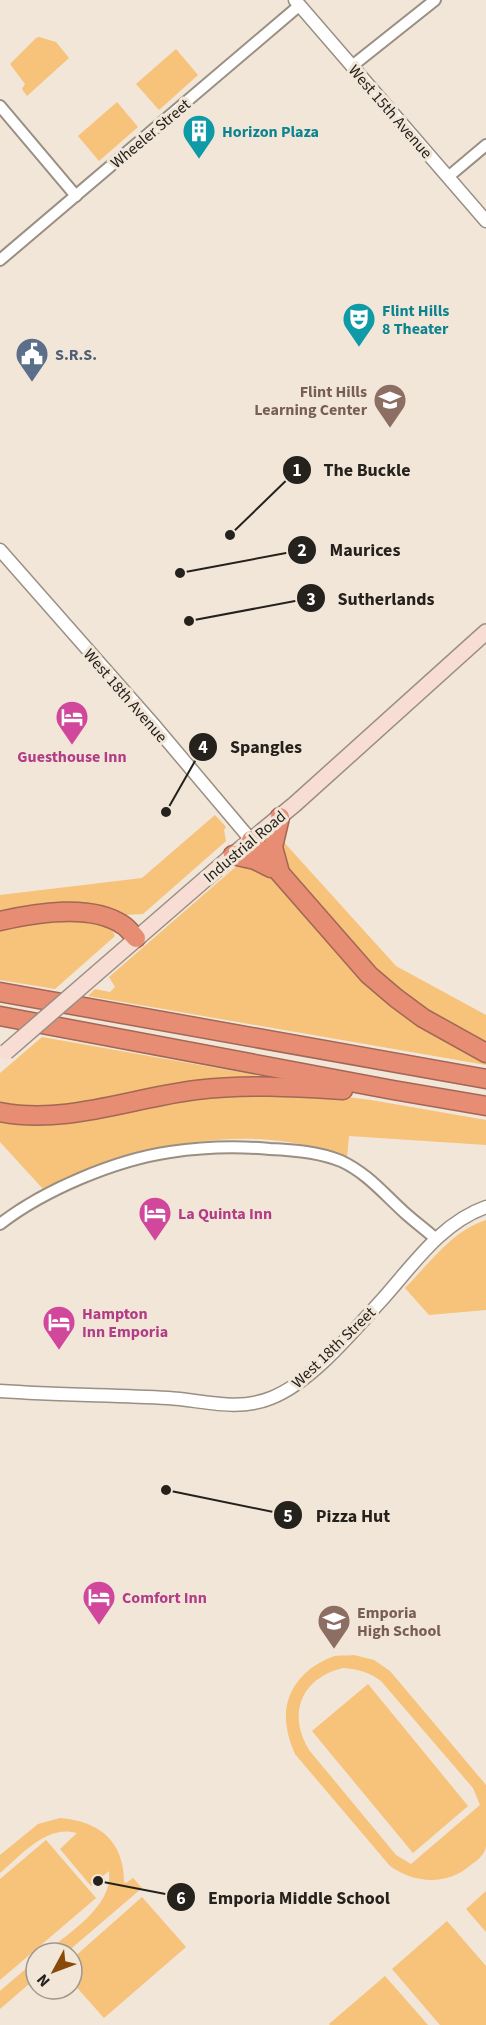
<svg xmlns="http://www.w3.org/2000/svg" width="486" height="2025" viewBox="0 0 486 2025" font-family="'Source Sans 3',sans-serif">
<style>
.green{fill:#f7c279;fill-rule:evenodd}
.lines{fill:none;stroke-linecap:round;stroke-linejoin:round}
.minor-casing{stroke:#998f82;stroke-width:14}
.tertiary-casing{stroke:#998f82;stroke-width:15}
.secondary-casing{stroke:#998f82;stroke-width:18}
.motorway-casing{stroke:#a36755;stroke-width:21}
.minor{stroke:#fff;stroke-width:10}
.tertiary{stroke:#fff;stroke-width:12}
.secondary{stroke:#f8ddd5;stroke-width:15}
.motorway{stroke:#e78d73;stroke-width:18}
.secondary-bridge-casing{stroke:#998f82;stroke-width:18;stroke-linecap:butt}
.secondary-bridge{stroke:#f8ddd5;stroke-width:15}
.labels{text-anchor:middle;stroke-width:6;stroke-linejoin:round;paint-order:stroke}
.street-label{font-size:16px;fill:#25211c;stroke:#f1e6d8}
.culture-label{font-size:16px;font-weight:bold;fill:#0d838f;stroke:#f1e6d8;text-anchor:start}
.service-label{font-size:16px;font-weight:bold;fill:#4e5e75;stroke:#f1e6d8;text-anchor:start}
.education-label{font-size:16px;font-weight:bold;fill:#785e54;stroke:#f1e6d8;text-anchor:end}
.hotel-label{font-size:16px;font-weight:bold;fill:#b23c85;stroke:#f1e6d8;text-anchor:start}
.leader{fill:none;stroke:#25211c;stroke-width:2}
.callout-dot{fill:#25211c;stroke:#f1e6d8;stroke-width:2}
.mark-label{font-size:18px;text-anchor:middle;font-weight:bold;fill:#fff}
.callout-label{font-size:18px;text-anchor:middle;font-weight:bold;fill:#25211c;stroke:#f1e6d8;stroke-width:6;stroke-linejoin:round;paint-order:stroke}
</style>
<rect width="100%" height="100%" fill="#f1e6d8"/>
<!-- green -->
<g class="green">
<polygon points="39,37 56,42 69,58 27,96 22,89 25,84 10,64 36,38"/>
<polygon points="176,49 198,75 159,110 136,84"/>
<polygon points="117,102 138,127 99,161 78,136"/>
<path d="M215,815L226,827L224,830L226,841L143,914L125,915C120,910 114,910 108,908C71,899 37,904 0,912V895L142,878Z"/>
<polygon points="281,839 396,966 486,1015 486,1045 446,1024 386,981 285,870"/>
<polygon points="240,863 268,875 274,880 335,948 486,1059 486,1065 88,996 95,989 110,992 115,987 109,977"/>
<polygon points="80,916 111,927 115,936 55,989 0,980 0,926"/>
<polygon points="42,1037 267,1077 266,1081 82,1107 0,1106 0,1073"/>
<path d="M204,1095L339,1096L371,1100L486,1120V1145L349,1136L347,1158C337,1155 327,1150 317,1148C231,1124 121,1150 43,1189L0,1142V1120Z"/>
<path d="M486,1220V1310L429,1315L405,1288C429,1264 453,1230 486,1220Z"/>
<path d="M354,1655L374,1660L390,1671L486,1785C486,1802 486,1830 486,1846C485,1854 478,1860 472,1864C447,1886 416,1884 390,1866L295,1754C281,1722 281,1693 310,1669C317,1664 327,1658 335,1656C341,1655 348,1656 354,1655ZM343,1668C358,1669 369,1672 381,1681L473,1788L480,1805L411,1864L396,1855L309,1750C287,1714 301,1678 343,1668Z"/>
<polygon points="368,1684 468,1806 413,1853 312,1731"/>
<path d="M60,1818C99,1821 124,1841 124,1882L126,1883L133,1878L142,1888L66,1953H45C68,1933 114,1906 109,1871L91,1886L60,1849L77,1833C47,1824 21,1855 0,1873V1855L38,1824Z"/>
<polygon points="46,1840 96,1898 0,1980 0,1879"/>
<polygon points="486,1891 486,1932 466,1909"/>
<polygon points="142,1897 186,1947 104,2018 72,1982 72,1959"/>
<polygon points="447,1921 486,1966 486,2025 440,2025 392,1969"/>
<polygon points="36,1960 36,1978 0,2009 0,1991"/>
<polygon points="385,1976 428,2025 330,2025 329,2024"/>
</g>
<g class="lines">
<!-- minor casing -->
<g class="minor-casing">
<g id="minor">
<polyline points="352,66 435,0"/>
<polyline points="0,106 76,196"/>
<polyline points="448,177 486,145"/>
<polyline points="0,260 300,5"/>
<path d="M0,1224C44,1190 115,1160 170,1152C203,1147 237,1146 270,1149C294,1150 319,1152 341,1161C367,1173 384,1194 405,1213C415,1222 426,1230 436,1239"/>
</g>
</g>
<!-- tertiary casing -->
<g class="tertiary-casing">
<g id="tertiary">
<polyline points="295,0 486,221"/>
<polyline points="0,550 154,725 251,840"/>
<path d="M0,1391C56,1395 112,1395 168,1398C202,1400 237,1412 271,1398C310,1383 351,1334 379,1303C411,1268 440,1223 486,1207"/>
</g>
</g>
<!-- secondary casing -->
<g class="secondary-casing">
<polyline id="secondary" points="97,973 233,855 295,804 486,632"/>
</g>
<!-- motorway casing -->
<g class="motorway-casing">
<g id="motorway">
<polyline points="251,840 369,975 396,998 423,1018 486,1053"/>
<polyline points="233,855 255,860 271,868"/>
<polyline points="279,869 273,847 280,817"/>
<path d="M0,921C35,913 91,903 123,925C128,928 132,934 136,938"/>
<polyline points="0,992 486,1079"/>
<polyline points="0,1016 393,1090 486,1106"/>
<path d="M0,1112C66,1125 131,1098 196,1090C245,1084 294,1087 343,1090"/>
</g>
</g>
<!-- minor -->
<use href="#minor" class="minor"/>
<!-- tertiary -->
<use href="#tertiary" class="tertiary"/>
<!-- secondary -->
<use href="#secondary" class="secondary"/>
<!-- motorway -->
<use href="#motorway" class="motorway"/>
<!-- secondary-bridge casing -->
<g class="secondary-bridge-casing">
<polyline id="secondary-bridge" points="6,1052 97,973"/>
</g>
<!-- secondary-bridge -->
<use href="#secondary-bridge" class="secondary-bridge"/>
</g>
<!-- icons -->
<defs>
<g id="building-pin" transform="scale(1.725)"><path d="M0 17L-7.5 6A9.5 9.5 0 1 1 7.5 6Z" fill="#0f9aa8" stroke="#f1e6d8"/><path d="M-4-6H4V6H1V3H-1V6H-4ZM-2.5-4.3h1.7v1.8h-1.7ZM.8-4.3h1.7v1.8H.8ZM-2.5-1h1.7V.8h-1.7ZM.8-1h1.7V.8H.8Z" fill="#fff"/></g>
<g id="theatre-pin" transform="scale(1.725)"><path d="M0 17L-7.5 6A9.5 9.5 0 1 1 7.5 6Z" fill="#0f9aa8" stroke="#f1e6d8"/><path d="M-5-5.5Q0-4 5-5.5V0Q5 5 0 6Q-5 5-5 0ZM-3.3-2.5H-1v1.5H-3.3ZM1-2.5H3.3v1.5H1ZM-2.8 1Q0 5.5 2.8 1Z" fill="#fff"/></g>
<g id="civic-pin" transform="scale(1.725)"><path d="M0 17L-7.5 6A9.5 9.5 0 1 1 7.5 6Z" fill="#5c6f8a" stroke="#f1e6d8"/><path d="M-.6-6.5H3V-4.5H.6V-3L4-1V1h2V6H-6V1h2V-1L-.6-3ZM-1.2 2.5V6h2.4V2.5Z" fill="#fff"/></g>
<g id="school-pin" transform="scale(1.725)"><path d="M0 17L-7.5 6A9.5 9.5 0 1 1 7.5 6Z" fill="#8d6e63" stroke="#f1e6d8"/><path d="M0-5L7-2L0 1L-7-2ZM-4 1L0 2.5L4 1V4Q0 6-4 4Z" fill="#fff"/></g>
<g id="hotel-pin" transform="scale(1.725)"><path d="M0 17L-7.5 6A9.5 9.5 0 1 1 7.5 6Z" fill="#d1479c" stroke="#f1e6d8"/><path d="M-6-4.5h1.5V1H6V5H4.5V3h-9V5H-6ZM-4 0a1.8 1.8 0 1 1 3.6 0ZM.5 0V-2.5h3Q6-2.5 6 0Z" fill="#fff"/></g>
</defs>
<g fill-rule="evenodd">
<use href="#building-pin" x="199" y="131"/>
<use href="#theatre-pin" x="359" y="319"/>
<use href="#civic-pin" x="32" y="354"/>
<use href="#school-pin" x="390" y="400"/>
<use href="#hotel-pin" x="72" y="717"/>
<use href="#hotel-pin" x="155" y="1213"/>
<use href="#hotel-pin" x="59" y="1322"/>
<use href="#hotel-pin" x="99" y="1597"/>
<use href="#school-pin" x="334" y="1621"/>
</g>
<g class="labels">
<!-- street labels -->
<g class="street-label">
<text transform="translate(391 111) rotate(49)" y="6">West 15th Avenue</text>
<text transform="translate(150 133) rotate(-40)" y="6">Wheeler Street</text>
<text transform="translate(126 695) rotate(49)" y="6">West 18th Avenue</text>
<text transform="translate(244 846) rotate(-40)" y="6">Industrial Road</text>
<text transform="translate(333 1347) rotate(-44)" y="6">West 18th Street</text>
</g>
<!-- culture labels -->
<g class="culture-label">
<text x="222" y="137">Horizon Plaza</text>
<text x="382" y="316">Flint Hills<tspan x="382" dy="18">8 Theater</tspan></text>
</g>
<!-- service labels -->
<g class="service-label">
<text x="55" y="360">S.R.S.</text>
</g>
<!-- education labels -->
<g class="education-label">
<text x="367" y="397">Flint Hills<tspan x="367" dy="18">Learning Center</tspan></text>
<text x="357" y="1618" text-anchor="start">Emporia<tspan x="357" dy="18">High School</tspan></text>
</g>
<!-- hotel labels -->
<g class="hotel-label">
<text x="72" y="762" text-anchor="middle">Guesthouse Inn</text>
<text x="178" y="1219">La Quinta Inn</text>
<text x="82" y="1319">Hampton<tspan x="82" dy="18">Inn Emporia</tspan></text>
<text x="122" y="1603">Comfort Inn</text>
</g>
</g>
<!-- callouts -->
<path class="leader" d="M230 535L297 470M180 573L302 550M189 621L311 598M166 812L203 747M166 1490L288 1515M98 1881L181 1897"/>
<g class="callout-dot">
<circle cx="230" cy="535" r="6"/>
<circle cx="180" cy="573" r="6"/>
<circle cx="189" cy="621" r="6"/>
<circle cx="166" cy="812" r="6"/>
<circle cx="166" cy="1490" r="6"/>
<circle cx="98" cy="1881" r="6"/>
<circle cx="297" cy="470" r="15"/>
<circle cx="302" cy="550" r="15"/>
<circle cx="311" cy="598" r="15"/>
<circle cx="203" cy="747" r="15"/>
<circle cx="288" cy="1515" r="15"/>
<circle cx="181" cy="1897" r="15"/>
</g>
<g class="mark-label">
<text x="297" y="476">1</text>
<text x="302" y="556">2</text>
<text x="311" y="605">3</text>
<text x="203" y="753">4</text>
<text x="288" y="1522">5</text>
<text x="181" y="1904">6</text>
</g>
<g class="callout-label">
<text x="367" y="476">The Buckle</text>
<text x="365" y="556">Maurices</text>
<text x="386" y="605">Sutherlands</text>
<text x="266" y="753">Spangles</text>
<text x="353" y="1522">Pizza Hut</text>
<text x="299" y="1904">Emporia Middle School</text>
</g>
<!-- north arrow -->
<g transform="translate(54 1971) rotate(229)"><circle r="28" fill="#f1e6d8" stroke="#9f978d" stroke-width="1.5"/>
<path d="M0-4.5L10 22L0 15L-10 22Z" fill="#874a09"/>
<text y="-9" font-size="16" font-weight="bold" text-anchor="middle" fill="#25211c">N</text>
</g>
</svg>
